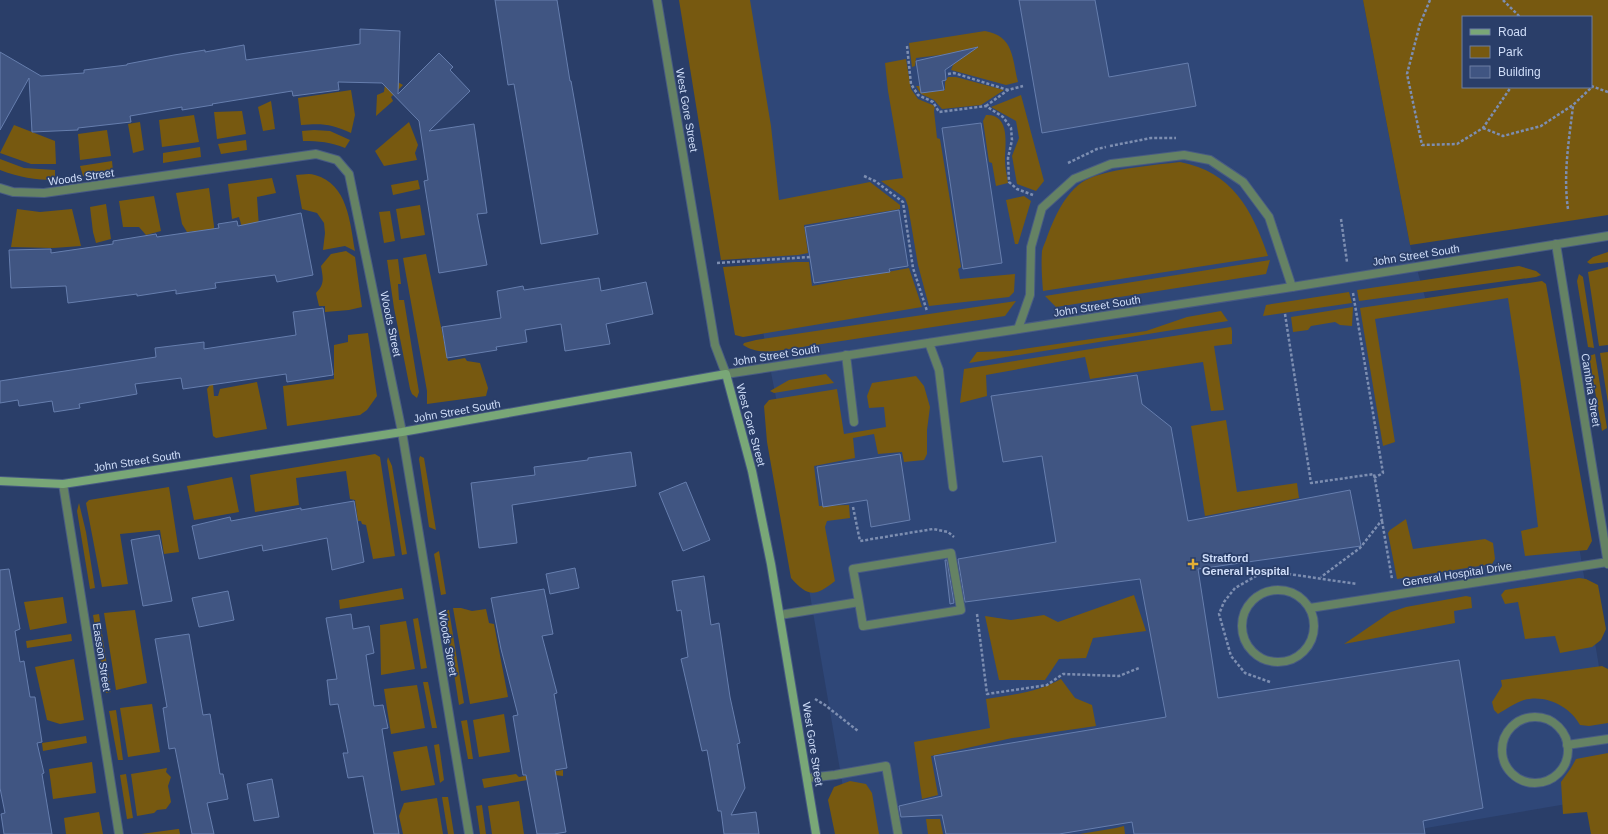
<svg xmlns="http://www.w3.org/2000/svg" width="1608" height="834" viewBox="0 0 1608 834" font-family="Helvetica,sans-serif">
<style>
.built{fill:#2f4778}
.green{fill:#775910;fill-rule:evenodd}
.building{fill:#405582;stroke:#667eae}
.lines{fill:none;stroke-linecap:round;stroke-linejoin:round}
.lane-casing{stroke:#485b83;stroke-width:10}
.street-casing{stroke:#485b83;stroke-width:10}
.secondary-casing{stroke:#485b83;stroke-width:10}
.path{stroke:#7d8eb1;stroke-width:2.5;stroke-dasharray:3 2;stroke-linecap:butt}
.lane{stroke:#658264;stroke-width:8}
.street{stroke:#658264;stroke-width:8}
.secondary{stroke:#79a777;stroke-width:8}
.poi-dot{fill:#e3ae35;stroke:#2a3e69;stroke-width:1.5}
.labels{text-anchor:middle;stroke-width:3.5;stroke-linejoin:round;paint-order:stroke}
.street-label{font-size:11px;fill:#d0def9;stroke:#2a3e69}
.poi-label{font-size:11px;font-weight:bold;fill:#d0def9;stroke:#2a3e69;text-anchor:start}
</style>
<rect width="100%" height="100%" fill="#2a3e69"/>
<!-- built -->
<polygon class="built" points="698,0 1363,0 1410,245 1426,301 1536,287 1608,721 1608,797 1391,834 851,834 778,408"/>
<!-- green -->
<g class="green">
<polygon points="679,0 750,0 771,126 779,200 870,182 900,205 900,209 804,225 808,253 798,255 721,260"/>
<path d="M1363,0H1608V215L1410,245ZM1463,17H1591V87H1463Z"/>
<path d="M985,31C1014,36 1012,58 1018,82L1006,85L951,70L955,60L948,54L916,58L915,66L912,67L909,43Z"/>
<polygon points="906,59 911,89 918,99 935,106 934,111 937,138 940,139 961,267 958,269 960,279 1015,274 1014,292 1009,297 929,306 918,265 908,206 905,198 881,181 903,178 888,91 885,63"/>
<polygon points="948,77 956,77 1004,90 981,105 942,109 934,100 921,94 916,86 920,86 921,93 945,90 945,82"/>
<polygon points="394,80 403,85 391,97 393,101 376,116 377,95 384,92 385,84"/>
<path d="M351,90L355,115L351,133C332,124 322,123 301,125L298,98Z"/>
<polygon points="1021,95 1044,181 1036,191 1017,184 1012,156 1019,138 1016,121 991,107"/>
<polygon points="271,101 275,129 263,131 258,107"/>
<polygon points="242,111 246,134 217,139 214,112"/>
<polygon points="194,115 199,142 162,147 159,120"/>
<path d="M986,115C1011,114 1005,145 1005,161C1005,168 1007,176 1008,183L996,186L992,163L989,162L983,121Z"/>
<polygon points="140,122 144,150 133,153 128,124"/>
<polygon points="409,122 418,145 415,153 417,160 384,166 375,151"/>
<polygon points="14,125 55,141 56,164 31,164 0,153"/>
<polygon points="107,130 111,156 80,160 78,134"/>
<path d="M314,130L330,131L350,140L345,148C331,142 319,141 303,141L302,131Z"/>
<polygon points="246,140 247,150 221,154 218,144"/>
<polygon points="200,147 201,157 163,163 163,153"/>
<path d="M0,159L24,168L55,170V180C36,180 18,177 0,170Z"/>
<polygon points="112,161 113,171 83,176 80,166"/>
<path d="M1180,162C1232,172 1252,209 1268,256L1043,291C1042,278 1041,264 1042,251C1043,246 1046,241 1047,237C1056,213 1069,184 1095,176C1120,168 1154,165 1180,162Z"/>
<path d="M296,175C302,175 309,173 315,175C348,184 350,223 355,251L345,246L323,250L325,233L324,223L317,213L302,209Z"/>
<polygon points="272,178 276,193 257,197 259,227 243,231 239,217 232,219 228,184"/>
<polygon points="418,180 420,189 393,195 391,185"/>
<polygon points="209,188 214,226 214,229 187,232 182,224 176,193"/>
<polygon points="154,196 161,231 146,235 139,227 123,227 119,201"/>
<polygon points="1024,196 1031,201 1018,244 1015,244 1006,200"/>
<polygon points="106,204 111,239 96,243 93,232 90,207"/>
<polygon points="420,205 425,235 401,239 396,209"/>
<polygon points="17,209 40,212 72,209 81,246 53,248 11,247"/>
<polygon points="390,211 395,241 384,243 379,212"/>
<path d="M346,251L355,257L362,307L349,310L325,312V306H319L316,293C325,284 323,278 321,266L331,254Z"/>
<polygon points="1608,252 1608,262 1590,264 1587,262 1593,257"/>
<polygon points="426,254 448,361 465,358 467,361 480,363 488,388 486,396 427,404 427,391 403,258"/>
<polygon points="398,259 401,284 398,284 399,300 404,300 419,392 417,398 412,394 410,389 394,308 387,260"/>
<polygon points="1270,260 1266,274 1056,307 1045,296"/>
<polygon points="795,262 809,262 812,286 909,268 922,307 743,337 735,335 723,267"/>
<polygon points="1519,266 1536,271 1541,275 1536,277 1359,301 1357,290"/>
<polygon points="1608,267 1608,345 1599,346 1588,272"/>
<polygon points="1579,274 1583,277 1594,348 1588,347 1577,281"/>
<polygon points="1542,281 1546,284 1592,541 1587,550 1525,556 1521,531 1538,527 1520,377 1508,298 1375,319 1395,442 1383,446 1360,308"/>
<polygon points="1349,292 1352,303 1263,316 1266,305"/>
<path d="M1016,301L1005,316L776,351C763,352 754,352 743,345L744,343L756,340Z"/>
<polygon points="1353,307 1352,326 1340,325 1335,322 1311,326 1308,330 1293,332 1291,317"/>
<polygon points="1221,311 1228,321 969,363 977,352 1010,351 1146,331 1187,317"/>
<polygon points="1231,327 1232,331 1232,344 1214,346 1224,410 1211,411 1203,362 1090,379 1085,357 986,375 987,396 960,403 964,369"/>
<polygon points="368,333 377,396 367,410 360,415 287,426 283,386 334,379 334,345 348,342 348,335"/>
<polygon points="1608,352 1608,403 1600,353"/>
<polygon points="1595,354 1607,428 1602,431 1589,356"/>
<polygon points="826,374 834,383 774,393 770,391 789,380"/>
<path d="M916,376L924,386L930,407L927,430V454L924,460L904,462L902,452L878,454L874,434L853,438L855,458L814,466L819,506L849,505L850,518L827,521L825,527L835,581C815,597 808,597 791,578L767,442L764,406L769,400L837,389L844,434L886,427L884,407L869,408L867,396L872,383Z"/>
<polygon points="257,382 267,429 216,438 213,436 207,389 210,385 213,384 214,396 218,396 220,389"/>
<polygon points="1226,420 1237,492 1297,483 1299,498 1205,516 1191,426"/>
<polygon points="375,454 380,457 395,556 373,559 366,525 362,524 361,521 358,521 355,500 350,499 346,471 296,478 299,505 255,512 250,475"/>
<polygon points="420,456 424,458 436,530 429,527 419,459"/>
<polygon points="388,457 392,466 407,554 402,555 387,461"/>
<polygon points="232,477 239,512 194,520 187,486"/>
<polygon points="169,487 179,552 164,554 160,530 120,534 128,584 102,587 86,503 89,500"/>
<polygon points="79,503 86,532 95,588 90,589 77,511"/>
<polygon points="1406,519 1413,549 1485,539 1493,543 1495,559 1492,564 1397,579 1388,533 1390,530"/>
<polygon points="439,551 446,594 441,595 434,554"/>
<polygon points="1579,578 1586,579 1598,585 1606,629 1601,640 1592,647 1560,653 1555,636 1525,639 1518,602 1505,604 1501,595 1505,590"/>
<polygon points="402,588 404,599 340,609 339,600"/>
<polygon points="1134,595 1146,631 1093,638 1086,658 1059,659 1045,680 999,680 985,616 1011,620 1044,615 1058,622"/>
<polygon points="1466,596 1471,597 1472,608 1454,611 1455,623 1344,644 1391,612 1406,607"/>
<polygon points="63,597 67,623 30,630 24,602"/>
<polygon points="453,608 461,608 472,611 486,609 489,623 494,624 508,697 470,704"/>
<polygon points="135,610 147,683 116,690 104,613"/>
<polygon points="444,610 449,610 464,703 459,705"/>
<polygon points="99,614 111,692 106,693 93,615"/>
<polygon points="418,618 427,668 421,669 413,619"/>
<polygon points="406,621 415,669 381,675 380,625"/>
<polygon points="71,634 72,641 27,648 26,641"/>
<polygon points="74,659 84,720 60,724 47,720 35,667"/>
<path d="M1602,666L1608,669V723L1589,726L1580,725C1570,706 1545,694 1524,700C1515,703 1506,709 1498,714L1494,710L1492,702L1502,686L1501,680Z"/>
<path d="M1061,679L1075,698L1092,705L1096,726L1012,738L931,756L938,795L922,799L914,742L990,728L986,699C1012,695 1038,692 1061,679Z"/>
<polygon points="428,682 437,728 432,728 423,682"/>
<polygon points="417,685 425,728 391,734 384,689"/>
<polygon points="152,704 160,752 128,757 120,708"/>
<polygon points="116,710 123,760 118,760 109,711"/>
<polygon points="504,714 510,752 479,757 473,720"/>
<polygon points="467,720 473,759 468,759 461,721"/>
<polygon points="86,736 87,743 43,751 42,743"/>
<polygon points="439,744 444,780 440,783 434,745"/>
<polygon points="427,746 435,785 401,791 393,752"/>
<polygon points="1608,753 1608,834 1591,834 1587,812 1563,814 1561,782 1571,768 1576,759"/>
<polygon points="92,762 96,793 53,799 49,769"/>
<polygon points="167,768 166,772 171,777 168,786 171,802 166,809 157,810 154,813 137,816 131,774"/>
<polygon points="563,770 563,776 555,775 484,788 482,779 516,774 519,777"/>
<polygon points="126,774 133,818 127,819 120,775"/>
<polygon points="850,781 866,784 872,793 879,834 835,834 828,800 834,787"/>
<polygon points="442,797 448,797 454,834 448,834"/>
<polygon points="437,798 443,834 403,834 399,816 404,803"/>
<polygon points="519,801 524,834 492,834 488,806"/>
<polygon points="482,805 486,834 480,834 476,806"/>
<polygon points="99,812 103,834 66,834 64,818"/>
<polygon points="926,819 940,819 943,834 928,834"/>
<polygon points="1124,826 1125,834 1080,834 1116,828"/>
<polygon points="179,829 180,834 141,834 178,829"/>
</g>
<!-- building -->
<g class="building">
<polygon points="495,0 557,0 570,81 571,81 598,234 541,244 514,84 508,85"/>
<polygon points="1019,0 1095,0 1109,77 1188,63 1196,106 1042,133"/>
<polygon points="360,29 400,31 398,94 439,53 453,67 450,70 470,91 429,131 474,124 487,213 477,214 487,265 439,273 424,181 428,180 419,121 382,83 338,82 339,90 293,96 292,91 212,104 213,105 182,110 182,107 130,116 131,122 78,128 78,130 32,132 29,78 0,130 0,52 41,76 84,73 84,70 127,65 127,64 174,55 205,50 205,52 244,45 246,60 360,44"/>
<polygon points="978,47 945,70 946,80 942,81 944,90 921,93 916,61"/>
<polygon points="981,123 1002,263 963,269 942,128"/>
<polygon points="899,210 908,266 889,269 890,272 814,283 805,227"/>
<polygon points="301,213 313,275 277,282 275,275 215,283 216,288 176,294 176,290 137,296 137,294 68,303 66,286 11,288 9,250 51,249 51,253 113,244 113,241 156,234 157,237 219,228 218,224 237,221 238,226"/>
<polygon points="599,278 601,291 646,282 653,314 606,324 610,344 565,351 561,324 525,330 527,342 496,347 497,350 447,358 442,327 501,318 497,291 523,286 524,290"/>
<polygon points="323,308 333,375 287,382 286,374 183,389 181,378 135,384 137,394 79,404 80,408 54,412 52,401 19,406 18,400 0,403 0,381 156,357 155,348 204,342 204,349 296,335 293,312"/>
<polygon points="1137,375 1142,404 1171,427 1188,521 1350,490 1361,546 1198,569 1218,698 1459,660 1483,808 1423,821 1425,834 1134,834 1132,822 1059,834 946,834 942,815 901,817 899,806 942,796 934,756 1166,717 1140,579 965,602 958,559 1056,542 1042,456 1003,462 991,396"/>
<polygon points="631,452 636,486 512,505 517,543 479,548 471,483 535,475 534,467 588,460 588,458"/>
<polygon points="900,454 910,520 871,527 867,500 823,507 817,467"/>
<polygon points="686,482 710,540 683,551 659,493"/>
<polygon points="354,501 364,562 332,570 327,538 263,551 262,545 199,559 192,526 230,517 231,521 301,508 301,510"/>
<polygon points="159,535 172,601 143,606 131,540"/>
<polygon points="945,560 947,560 954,603 950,604"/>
<polygon points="575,568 579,588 550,594 546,574"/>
<polygon points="9,569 20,629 15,631 20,662 24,661 30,697 35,697 42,742 37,743 44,773 42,774 52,834 4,834 1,814 5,813 0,788 0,570"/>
<polygon points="704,576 711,625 719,623 730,697 740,743 737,744 745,788 731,815 756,812 759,834 724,834 721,811 718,811 707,750 702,751 681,659 688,657 681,610 677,611 672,581"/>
<polygon points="544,589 553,634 542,636 557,693 554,694 567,768 555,770 566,832 554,834 537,834 526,775 523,775 513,716 518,715 501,649 491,598"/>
<polygon points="228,591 234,620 199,627 192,598"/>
<polygon points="351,614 353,629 369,626 374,653 366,655 368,668 374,706 383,705 388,728 382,729 399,834 374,834 363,776 348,778 343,753 348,753 338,704 330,705 327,680 337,679 326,618"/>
<polygon points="189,634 203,715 210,714 220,774 223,774 228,799 207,803 214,834 192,834 175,748 169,749 163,708 167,707 155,639"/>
<polygon points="272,779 279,817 254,821 247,784"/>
</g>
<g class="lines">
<!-- lane casing -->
<g class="lane-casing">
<g id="lane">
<polyline points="1018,329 1030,295 1031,247 1042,208 1074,179 1111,164 1184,155 1210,160 1243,182 1269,217 1292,287"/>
<polyline points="929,343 939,370 953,487"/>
<polyline points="846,355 854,422"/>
<circle cx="1278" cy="626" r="36"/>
<polyline points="1310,608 1608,562"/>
<polyline points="780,615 859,602 863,626 961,610 951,553 853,569 859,602"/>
<circle cx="1535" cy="750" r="33"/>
<polyline points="1567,745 1608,739"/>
<polyline points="808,778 835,775 886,766 898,834"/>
</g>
</g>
<!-- street casing -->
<g class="street-casing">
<g id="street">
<polyline points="657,0 715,345 726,374 1292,287 1608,236"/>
<polyline points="0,188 13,192 44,193 316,154 337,160 349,174 402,432 469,834"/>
<polyline points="1556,244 1608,564"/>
<polyline points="63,484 119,834"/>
</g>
</g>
<!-- secondary casing -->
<g class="secondary-casing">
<polyline id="secondary" points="0,481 63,484 402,432 726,374 752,471 771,564 816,834"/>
</g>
<!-- path -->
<g class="path">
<polyline points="1430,0 1420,24 1407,74 1422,145 1457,144 1483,128 1511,87"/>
<polyline points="1503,0 1520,17"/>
<polyline points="907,46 911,84 918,95 933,102 939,112 986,106 1003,117 1011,128 1012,140 1008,158 1009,182 1017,189 1033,195"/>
<polyline points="948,74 954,73 1008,90"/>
<polyline points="1591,86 1608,92"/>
<polyline points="986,106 1008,90 1023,86"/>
<polyline points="1483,128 1503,136 1541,126 1573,105 1592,87"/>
<polyline points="1110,146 1151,138 1176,138"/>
<polyline points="1068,163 1097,149 1106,147"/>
<polyline points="864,176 875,181 903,202 913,268 927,311"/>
<path d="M1568,209C1563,175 1569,140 1573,106"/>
<polyline points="1341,219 1347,262"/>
<polyline points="717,263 810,257"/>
<polyline points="1353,293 1383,473 1374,478"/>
<polyline points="1285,314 1311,483 1374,474 1382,520 1360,548 1321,577"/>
<polyline points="853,507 860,541 933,529 948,532 954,537"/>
<polyline points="1382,521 1392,579"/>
<polyline points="977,614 987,694 1047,685 1063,674 1119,676 1139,668"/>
<polyline points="1270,682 1245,673 1231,656 1219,614 1224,602 1235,588 1258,575 1275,572 1357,584"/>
<polyline points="815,699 825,705 858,731"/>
</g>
<!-- lane -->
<use href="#lane" class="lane"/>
<!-- street -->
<use href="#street" class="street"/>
<!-- secondary -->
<use href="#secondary" class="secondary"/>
</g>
<!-- markers -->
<path class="poi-dot" d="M1191 558h4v4h4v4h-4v4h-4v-4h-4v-4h4z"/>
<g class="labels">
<!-- street labels -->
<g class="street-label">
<text transform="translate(687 110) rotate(80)" y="4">West Gore Street</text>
<text transform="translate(81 177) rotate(-8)" y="4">Woods Street</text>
<text transform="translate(1416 255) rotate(-9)" y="4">John Street South</text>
<text transform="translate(1097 306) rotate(-9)" y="4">John Street South</text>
<text transform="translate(391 324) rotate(78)" y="4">Woods Street</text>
<text transform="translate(776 355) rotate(-9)" y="4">John Street South</text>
<text transform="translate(1591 390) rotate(81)" y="4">Cambria Street</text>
<text transform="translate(457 411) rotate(-10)" y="4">John Street South</text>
<text transform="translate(751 425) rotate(75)" y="4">West Gore Street</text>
<text transform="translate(137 461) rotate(-9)" y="4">John Street South</text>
<text transform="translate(1457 574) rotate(-9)" y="4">General Hospital Drive</text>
<text transform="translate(448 643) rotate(80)" y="4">Woods Street</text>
<text transform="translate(102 657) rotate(81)" y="4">Easson Street</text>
<text transform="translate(813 744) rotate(81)" y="4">West Gore Street</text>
</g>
<!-- poi labels -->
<g class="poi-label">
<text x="1202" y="562">Stratford<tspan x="1202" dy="13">General Hospital</tspan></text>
</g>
</g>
<!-- legend -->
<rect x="1462" y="16" width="130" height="72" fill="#2a3e69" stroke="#6c7ea3"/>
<rect x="1470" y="29" width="20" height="6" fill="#79a777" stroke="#6c7ea3"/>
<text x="1498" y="36" font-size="12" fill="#d0def9">Road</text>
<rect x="1470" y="46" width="20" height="12" fill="#775910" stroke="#6c7ea3"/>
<text x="1498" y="56" font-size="12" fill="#d0def9">Park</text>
<rect x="1470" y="66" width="20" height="12" fill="#405582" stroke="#6c7ea3"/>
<text x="1498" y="76" font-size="12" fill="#d0def9">Building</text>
</svg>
